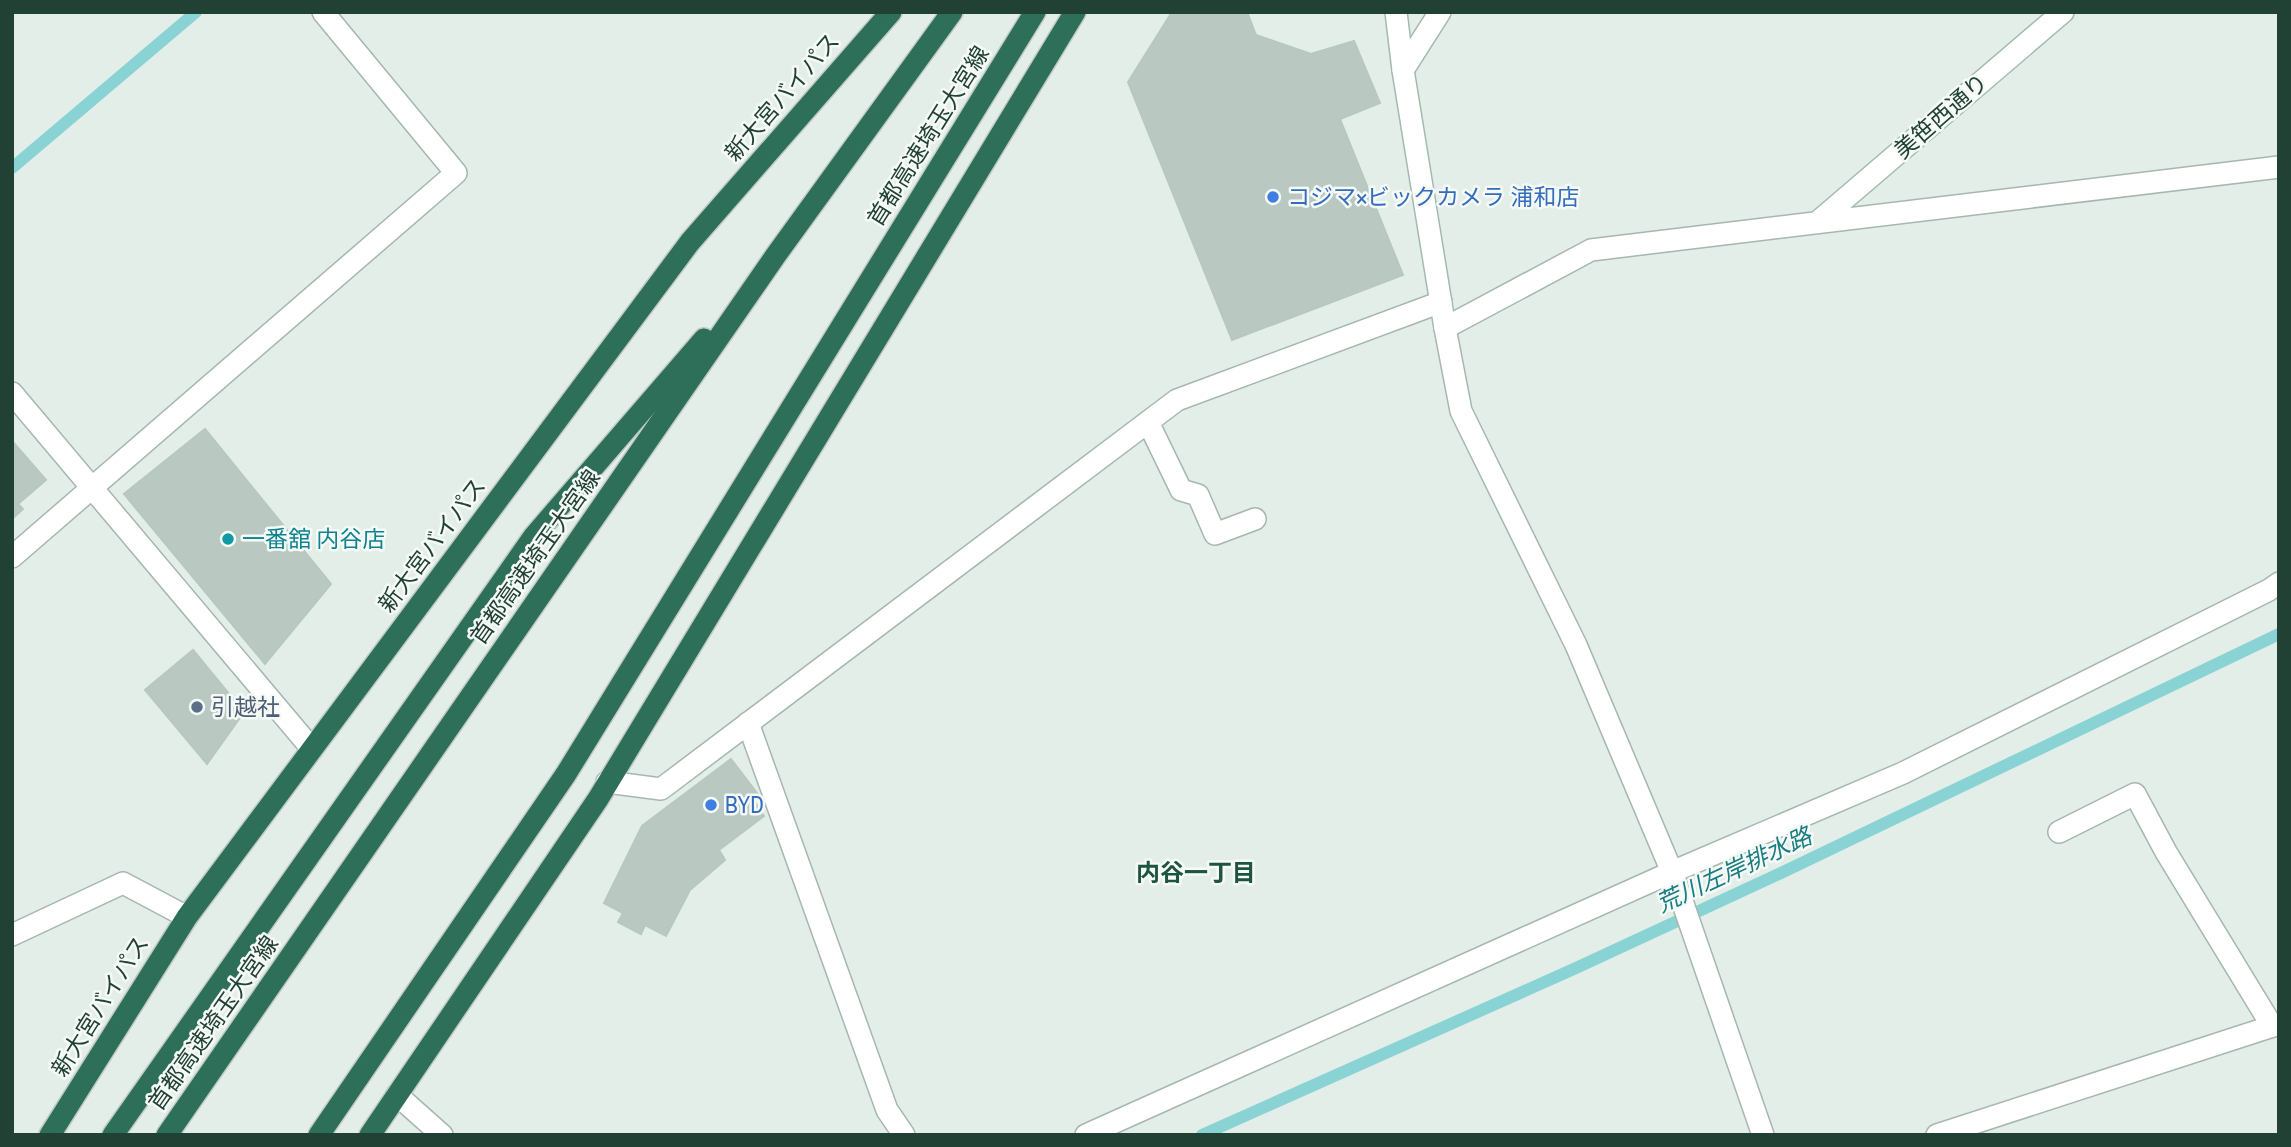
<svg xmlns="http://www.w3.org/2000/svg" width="2291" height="1147" viewBox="0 0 2291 1147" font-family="'Archivo Narrow','Noto Sans JP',sans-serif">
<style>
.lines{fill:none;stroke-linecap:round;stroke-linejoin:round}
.stream{stroke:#8ad3d5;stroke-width:12}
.building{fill:#b9c9c1;stroke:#b6c8bf;stroke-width:2}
.street-casing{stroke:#a6b7af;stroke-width:24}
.secondary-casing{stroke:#a2bbaf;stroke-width:24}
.highway-casing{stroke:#c1cac6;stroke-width:24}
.street{stroke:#fff;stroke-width:21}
.secondary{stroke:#fff;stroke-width:21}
.highway{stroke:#2d6f59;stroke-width:21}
.shop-dot{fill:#3f7fe0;stroke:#f5faf7;stroke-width:2.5}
.culture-dot{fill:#0f9aa8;stroke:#f5faf7;stroke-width:2.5}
.service-dot{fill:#5c6f8a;stroke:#f5faf7;stroke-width:2.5}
.labels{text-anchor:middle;stroke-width:5;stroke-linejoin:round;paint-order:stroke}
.street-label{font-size:23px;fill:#224135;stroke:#f5faf7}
.shop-label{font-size:23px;fill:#366cbe;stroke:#f5faf7;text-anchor:start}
.culture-label{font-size:23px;fill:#0d838f;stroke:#f5faf7;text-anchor:start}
.service-label{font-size:23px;fill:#4e5e75;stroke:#f5faf7;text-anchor:start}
.water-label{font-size:24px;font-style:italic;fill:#197c80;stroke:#f5faf7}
.neighbourhood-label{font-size:24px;font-weight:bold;fill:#1d5540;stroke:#f5faf7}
</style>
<rect width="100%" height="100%" fill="#e4eee9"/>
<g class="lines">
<!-- stream -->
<g class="stream">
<polyline points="12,168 196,12"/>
<polyline points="1202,1135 1576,968 1781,873 2279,634"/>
</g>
</g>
<!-- building -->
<g class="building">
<polygon points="1172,12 1247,12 1256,35 1311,54 1354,41 1380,103 1340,119 1403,275 1232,340 1128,82"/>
<polygon points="205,429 331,584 265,664 124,494"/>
<polygon points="12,441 46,480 18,504 23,509 12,519"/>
<polygon points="193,650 244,712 207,764 145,690"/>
<polygon points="731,759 760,797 754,801 764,816 719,850 725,860 690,890 666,936 645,925 641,934 618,922 623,913 604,903 642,826"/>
</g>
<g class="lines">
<!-- street casing -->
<g class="street-casing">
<g id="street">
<polyline points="1403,70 1440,12"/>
<polyline points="12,393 312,749"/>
<polyline points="1148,422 1181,490 1198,495 1215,534 1255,519"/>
<polyline points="12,557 456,173 323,12"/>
<polyline points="748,723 887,1110 904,1135"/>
<polyline points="607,782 661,789 1177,400 1441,302"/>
<polyline points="2059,832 2135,794 2166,852 2272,1026"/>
<polyline points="12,935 123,883 187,917"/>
<polyline points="397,1095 442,1135"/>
<polyline points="1086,1135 1672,872 1903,773 2269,590 2279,583"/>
<polyline points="1763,1135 1672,872 1576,645 1461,411 1445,328 1591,250 2279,167"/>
<polyline points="1937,1135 2279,1024"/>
</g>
</g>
<!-- secondary casing -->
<g class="secondary-casing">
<g id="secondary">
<polyline points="1396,12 1403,70 1445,328"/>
<polyline points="1820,220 2063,12"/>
</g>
</g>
<!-- highway casing -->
<g class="highway-casing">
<g id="highway">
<polyline points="50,1135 187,917 690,242 891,12"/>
<polyline points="113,1135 534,536 704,339"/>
<polyline points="167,1135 776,255 952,12"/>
<polyline points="319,1135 566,774 1035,12"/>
<polyline points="370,1135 598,799 1075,12"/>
</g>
</g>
<!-- street -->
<use href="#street" class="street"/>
<!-- secondary -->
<use href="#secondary" class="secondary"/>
<!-- highway -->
<use href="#highway" class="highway"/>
</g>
<!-- markers -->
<g class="shop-dot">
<circle cx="1273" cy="197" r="7"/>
<circle cx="711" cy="805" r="7"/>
</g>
<circle class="culture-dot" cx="228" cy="539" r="7"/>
<circle class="service-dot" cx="197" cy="707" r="7"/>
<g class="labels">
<!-- street labels -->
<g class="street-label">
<text transform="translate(782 97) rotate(-49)" y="8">新大宮バイパス</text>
<text transform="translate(1941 116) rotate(-41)" y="8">美笹西通り</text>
<text transform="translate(928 136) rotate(-58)" y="8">首都高速埼玉大宮線</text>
<text transform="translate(432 545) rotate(-53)" y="8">新大宮バイパス</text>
<text transform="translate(535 557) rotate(-55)" y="8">首都高速埼玉大宮線</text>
<text transform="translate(100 1006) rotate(-58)" y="8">新大宮バイパス</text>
<text transform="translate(213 1023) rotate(-55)" y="8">首都高速埼玉大宮線</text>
</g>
<!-- shop labels -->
<g class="shop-label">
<text x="1287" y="205">コジマ×ビックカメラ 浦和店</text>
<text x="725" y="813">BYD</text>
</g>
<!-- culture labels -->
<g class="culture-label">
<text x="242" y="547">一番舘 内谷店</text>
</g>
<!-- service labels -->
<g class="service-label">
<text x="211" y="715">引越社</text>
</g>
<!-- water labels -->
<g class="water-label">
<text transform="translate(1734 870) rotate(-25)" y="8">荒川左岸排水路</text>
</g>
<!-- neighbourhood labels -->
<g class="neighbourhood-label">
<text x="1196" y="881">内谷一丁目</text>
</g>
</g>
<!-- border -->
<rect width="2291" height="1147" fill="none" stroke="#224135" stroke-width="28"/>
</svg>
